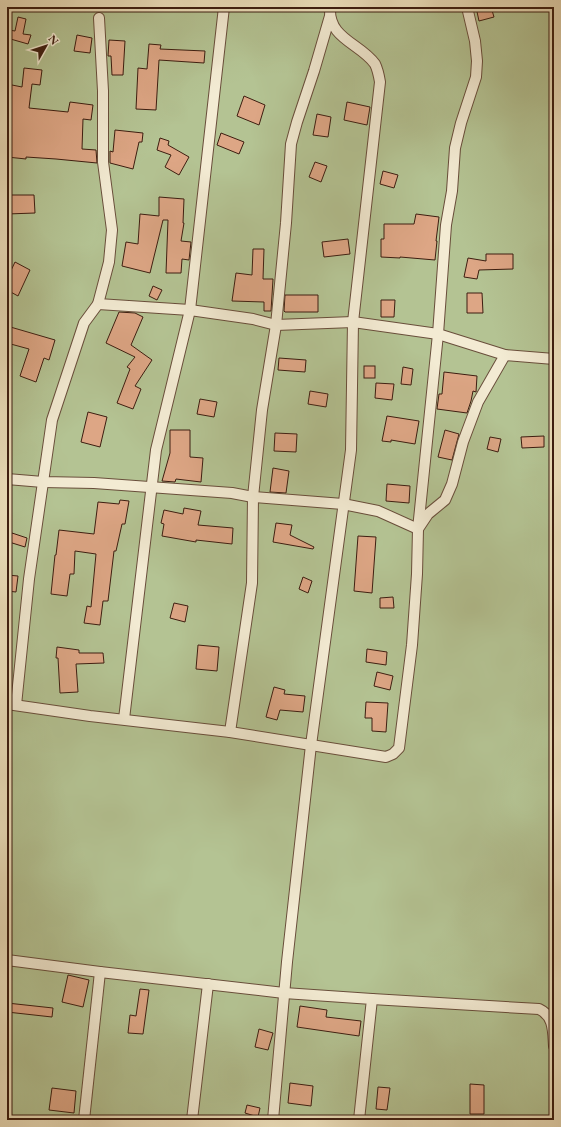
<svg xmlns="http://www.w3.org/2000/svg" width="561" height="1127" viewBox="0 0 561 1127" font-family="'EB Garamond',serif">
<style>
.green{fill:#b4c393;stroke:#787052}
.building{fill:#dda685;stroke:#3d1d10}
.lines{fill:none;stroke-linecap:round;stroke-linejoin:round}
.minor-casing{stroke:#694e3b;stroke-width:12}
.minor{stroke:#f3ebd3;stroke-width:10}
</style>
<rect width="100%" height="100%" fill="#ede0bc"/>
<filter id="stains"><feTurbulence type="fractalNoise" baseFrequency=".005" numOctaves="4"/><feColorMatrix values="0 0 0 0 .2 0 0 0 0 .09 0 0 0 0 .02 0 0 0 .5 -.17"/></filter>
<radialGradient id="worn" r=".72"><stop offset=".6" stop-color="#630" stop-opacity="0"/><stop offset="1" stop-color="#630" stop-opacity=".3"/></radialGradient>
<!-- green -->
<rect class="green" x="7" y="7" width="547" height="1113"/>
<!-- building -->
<g class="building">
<polygon points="476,7 491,7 494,17 479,21"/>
<polygon points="18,17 26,19 23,34 31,35 28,44 7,38 9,30 15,31"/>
<polygon points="77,35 92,38 90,53 74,51"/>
<polygon points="109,40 125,41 123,75 112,75 111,56 108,56"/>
<polygon points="149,44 161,45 160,49 205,51 204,63 159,60 156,110 136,109 138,68 147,69"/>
<polygon points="24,68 42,70 40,85 32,84 29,108 68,112 70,102 93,105 91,120 83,119 82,149 96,150 97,163 56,159 26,157 26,159 7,157 7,84 22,87"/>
<polygon points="244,96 265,105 259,125 237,116"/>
<polygon points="347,102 370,107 367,125 344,120"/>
<polygon points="317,114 331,117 328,137 313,135"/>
<polygon points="115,130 143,133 142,142 139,142 133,169 110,163 110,151 113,152"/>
<polygon points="221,133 244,142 239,154 217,145"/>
<polygon points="160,138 169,141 168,145 189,157 179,175 165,167 171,155 157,150"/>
<polygon points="315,162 327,166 321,182 309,177"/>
<polygon points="383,171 398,175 394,188 380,184"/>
<polygon points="7,195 34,195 35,213 7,214"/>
<polygon points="159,197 184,199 183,223 184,223 181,241 191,242 189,260 182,259 181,273 166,273 168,220 163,220 150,273 122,266 126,242 138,244 140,214 159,216"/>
<polygon points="416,214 439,217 436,241 437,241 435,260 400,257 400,258 381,257 381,239 384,239 384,224 414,224"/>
<polygon points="348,239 350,254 324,257 322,242"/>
<polygon points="253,249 264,249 263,279 273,279 271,311 264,311 264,302 232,301 236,273 252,275"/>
<polygon points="486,254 513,254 513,269 479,270 477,279 464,277 468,258 486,261"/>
<polygon points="15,262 30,270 18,296 7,290 7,279"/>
<polygon points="153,286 162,290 157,300 149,296"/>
<polygon points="467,293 482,293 483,313 467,313"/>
<polygon points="285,295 318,295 318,312 285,312 284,311"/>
<polygon points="381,300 395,300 394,317 381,317"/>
<polygon points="119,312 135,313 143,317 131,345 152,360 135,386 141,389 133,409 117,403 130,369 127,367 135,357 106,343"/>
<polygon points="7,326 55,340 49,360 44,358 36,382 20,376 29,349 7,343"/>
<polygon points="279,358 306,360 305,372 278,370"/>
<rect x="364" y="366" width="11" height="12"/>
<polygon points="403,367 413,369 411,385 401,384"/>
<polygon points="444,372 477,376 476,392 473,391 471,401 467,413 437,409 439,394 442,394"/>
<polygon points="376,383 394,384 392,400 375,398"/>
<polygon points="310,391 328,394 326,407 308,404"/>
<polygon points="200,399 217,402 214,417 197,414"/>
<polygon points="88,412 107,417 100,447 81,442"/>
<polygon points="387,416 419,421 415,444 391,440 391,442 382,441"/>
<polygon points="170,430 190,430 190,457 203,458 201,482 176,479 175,482 162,481 170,453"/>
<polygon points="445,430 459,434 452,460 438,457"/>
<polygon points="275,433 297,434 296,452 274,451"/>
<polygon points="544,436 544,447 522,448 521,437"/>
<polygon points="490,437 501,439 498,452 487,449"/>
<polygon points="273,468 289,471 286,493 270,492"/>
<polygon points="387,484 410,486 409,503 386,501"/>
<polygon points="120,500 129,501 125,524 122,524 116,551 114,551 108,601 103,601 100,625 84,623 87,606 91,607 96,554 75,551 74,574 70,574 67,596 51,594 55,555 56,555 59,530 94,534 98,502 119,504"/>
<polygon points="184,508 201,511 198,525 233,528 232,544 196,540 196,542 162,536 164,524 161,523 164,510 183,514"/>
<polygon points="276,523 292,525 290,535 314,547 313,549 273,542"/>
<polygon points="12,533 27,538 25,547 9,542"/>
<polygon points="358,536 376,537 372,593 354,591"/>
<polygon points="7,575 18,576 16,592 7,591"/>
<polygon points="303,577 312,581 308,593 299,589"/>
<polygon points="393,597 394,608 380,608 380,598"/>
<polygon points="174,603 188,606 185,622 170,618"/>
<polygon points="198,645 219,647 217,671 196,669"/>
<polygon points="57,647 79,650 79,653 103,653 104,663 76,664 78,692 60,693 58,658 56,658"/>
<polygon points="367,649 387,652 386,665 366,662"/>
<polygon points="377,672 393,676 390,690 374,686"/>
<polygon points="274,687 285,690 284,694 305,696 303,712 280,710 277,720 266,717"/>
<polygon points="366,702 388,703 386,732 372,731 372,718 365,718"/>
<polygon points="68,975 89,980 83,1007 62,1002"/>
<polygon points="140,989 149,990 143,1034 128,1033 130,1015 136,1016"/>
<polygon points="7,1003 53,1008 52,1017 7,1012"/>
<polygon points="300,1006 327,1010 326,1017 361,1021 359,1036 297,1027"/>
<polygon points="259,1029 273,1033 268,1050 255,1047"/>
<polygon points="290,1083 313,1086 311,1106 288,1103"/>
<polygon points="470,1084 484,1085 484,1114 470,1114"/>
<polygon points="378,1087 390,1088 387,1110 376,1109"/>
<polygon points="52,1088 76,1091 74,1113 49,1110"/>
<polygon points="247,1105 260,1108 258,1117 245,1113"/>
</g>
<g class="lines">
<!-- minor casing -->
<g class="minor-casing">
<g id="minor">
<polyline points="98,304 190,310 253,319 276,325 353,322 438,334 505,355 554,359"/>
<polyline points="7,479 43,482 94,483 232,493 253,497 343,504 378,511 418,529 428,514 445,500 452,484 463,442 478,402 505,355"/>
<polyline points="7,704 90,716 230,732 386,757 393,754 399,748 412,645 417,574 418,529 438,334 446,225 452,191 455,148 461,123 476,77 477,61 475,41 467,7"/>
<polyline points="16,705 29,579 52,420 84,323 98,304 109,262 112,230 103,162 103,91 99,18"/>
<polyline points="124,719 156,450 190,310 224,7"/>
<polyline points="230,732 252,583 253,497 262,410 276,325 286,223 291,144 297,122 314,71 330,16"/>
<polyline points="7,960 100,972 284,993 372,999 359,1120"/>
<path d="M372,999L539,1009C554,1016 553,1031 554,1046"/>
<polyline points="84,1120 100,972"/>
<polyline points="192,1120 208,984"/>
<path d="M273,1120L287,962L311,745L351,450L353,322L380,82C379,76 378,70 375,64C360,43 328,39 330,7"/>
</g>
</g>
<!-- minor -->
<use href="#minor" class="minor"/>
</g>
<!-- margin -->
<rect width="561" height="1127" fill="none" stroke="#ede0bc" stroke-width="24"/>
<rect x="8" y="8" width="545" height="1111" fill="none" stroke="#3d1d10" stroke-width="2"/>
<rect x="12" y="12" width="537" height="1103" fill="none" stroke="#3d1d10"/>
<!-- north arrow -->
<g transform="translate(46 46) rotate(51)" stroke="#f3ebd3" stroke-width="3" paint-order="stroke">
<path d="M0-3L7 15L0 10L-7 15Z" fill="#3d1d10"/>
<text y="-6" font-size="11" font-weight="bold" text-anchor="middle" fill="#3d1d10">N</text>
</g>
<rect width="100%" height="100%" filter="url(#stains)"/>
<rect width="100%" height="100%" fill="url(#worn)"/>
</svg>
